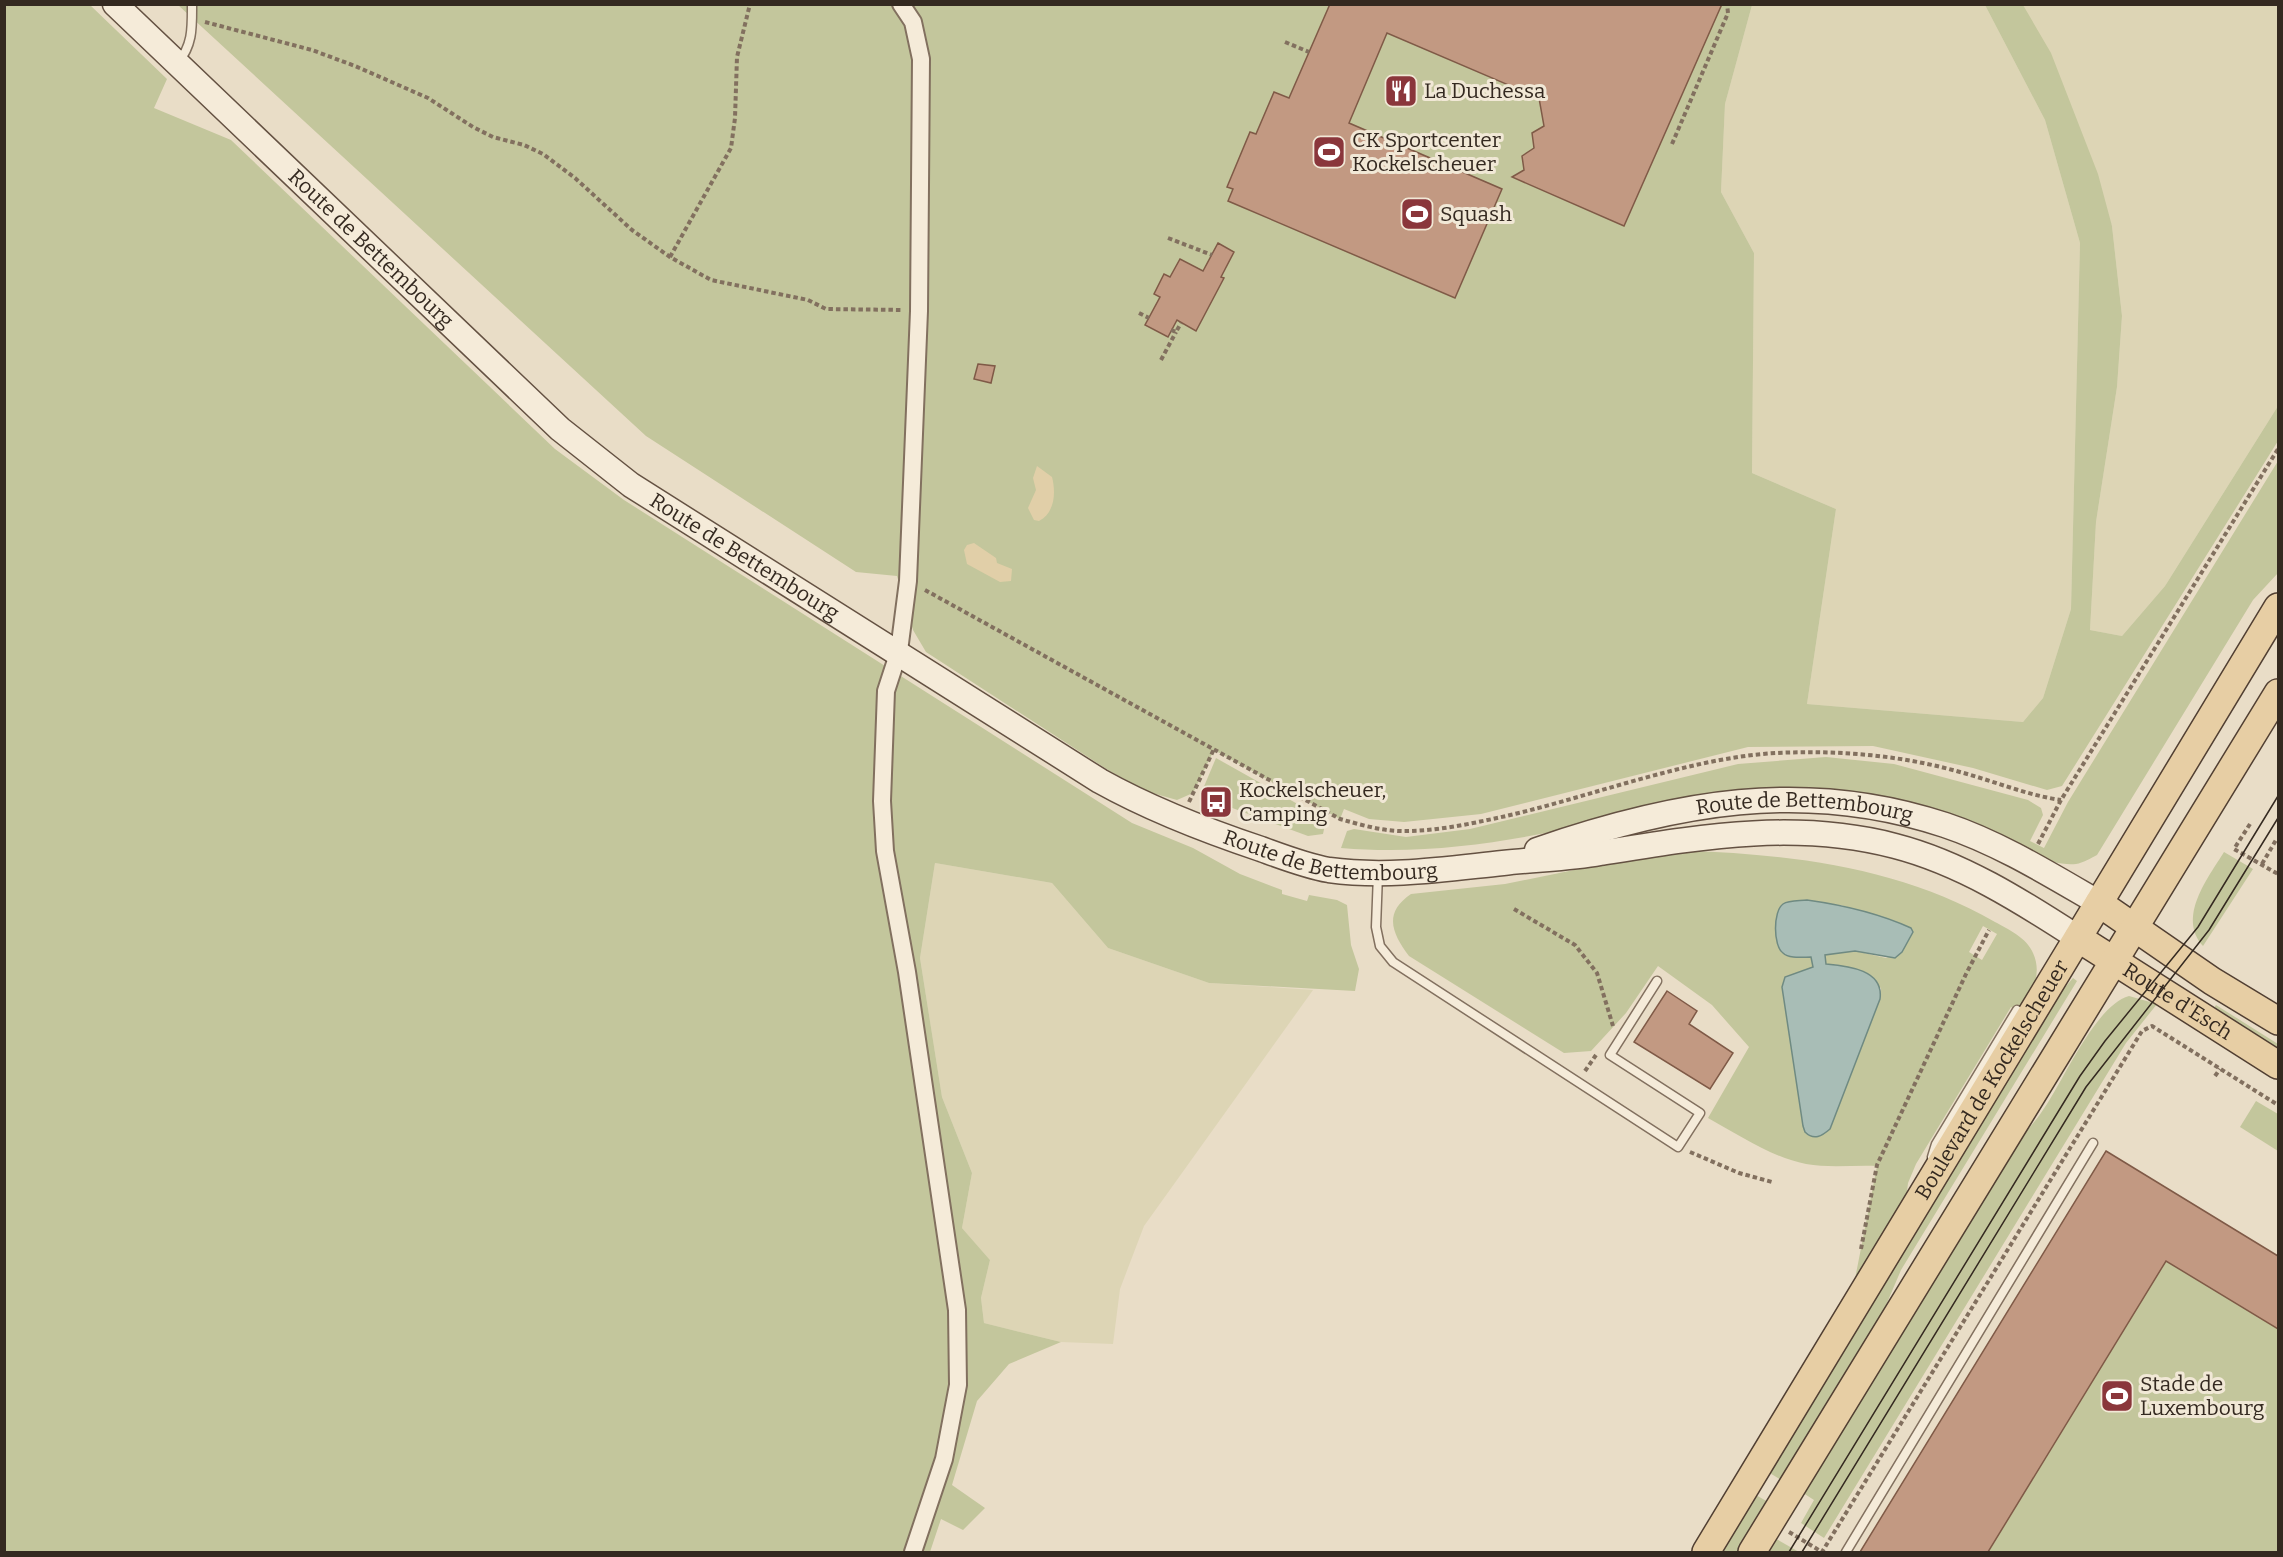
<svg xmlns="http://www.w3.org/2000/svg" width="2283" height="1557" viewBox="0 0 2283 1557" font-family="Bitter,serif">
<style>
.farmland{fill:#ddd5b5}
.green{fill:#c3c69c;fill-rule:evenodd}
.sand{fill:#e1cfa8}
.water{fill:#a8bdb6;stroke:#6f8a82;stroke-width:1.5}
.building{fill:#c29982;stroke:#7f5a47;stroke-width:1.5}
.lines{fill:none;stroke-linecap:round;stroke-linejoin:round}
.lane-casing{stroke:#82705f;stroke-width:11}
.street-casing{stroke:#82705f;stroke-width:20}
.secondary-casing{stroke:#645142;stroke-width:27}
.primary-casing{stroke:#513f32;stroke-width:30}
.path{stroke:#82705f;stroke-width:4;stroke-dasharray:4.5 3;stroke-linecap:butt}
.lane{stroke:#f5ebd9;stroke-width:8}
.street{stroke:#f5ebd9;stroke-width:16}
.secondary{stroke:#f5ebd9;stroke-width:24}
.primary{stroke:#e7cea4;stroke-width:27}
.tram{stroke:#342920;stroke-width:1.5}
.labels{text-anchor:middle;stroke-width:6;stroke-linejoin:round;paint-order:stroke}
.poi-label{font-size:21px;fill:#342920;stroke:#f1e8d6;text-anchor:start}
.street-label{font-size:21px;fill:#342920;stroke:#f1e8d6}
</style>
<rect width="100%" height="100%" fill="#e9ddc7"/>
<!-- farmland -->
<g class="farmland">
<polygon points="1752,5 1985,5 2045,120 2080,243 2071,609 2043,698 2023,722 1807,704 1836,509 1752,473 1754,253 1721,192 1725,104"/>
<polygon points="2023,5 2278,5 2278,406 2165,586 2122,636 2090,630 2096,522 2117,387 2122,316 2112,226"/>
<polygon points="935,863 1052,883 1108,948 1209,983 1313,990 1144,1226 1120,1289 1113,1344 1061,1342 984,1323 981,1298 990,1260 962,1228 972,1173 942,1097 920,958"/>
</g>
<!-- green -->
<g class="green">
<polygon points="5,5 90,5 167,79 154,108 231,140 555,449 624,500 1132,823 1193,848 1240,874 1282,890 1282,894 1307,901 1309,895 1337,900 1347,905 1351,945 1359,969 1355,991 1209,983 1108,948 1052,883 935,863 920,958 942,1097 972,1173 962,1228 990,1260 981,1298 984,1323 1061,1342 1009,1364 977,1401 952,1485 985,1508 963,1530 941,1519 930,1552 5,1552"/>
<polygon points="178,5 1752,5 1725,104 1721,192 1754,253 1752,473 1836,509 1807,704 2023,722 2043,698 2071,609 2080,243 2045,120 1985,5 2023,5 2051,53 2098,174 2112,226 2122,316 2117,387 2096,522 2090,630 2122,636 2165,586 2278,406 2278,441 2062,786 2047,790 1973,768 1873,746 1748,747 1481,814 1404,822 1369,819 1344,809 1340,819 1214,750 1193,793 1177,800 1145,791 1108,770 926,652 913,630 897,576 856,572 646,436"/>
<path d="M2278,461V573L2253,600L2097,855C2091,858 2083,863 2076,864C2035,868 1969,820 1928,809C1889,798 1852,794 1812,792C1757,788 1700,802 1646,813C1540,834 1450,857 1341,848L1347,831L1354,829L1406,837L1470,829L1738,764L1826,757L1894,764L2028,800L2041,808L2043,815L2030,841L2044,848L2068,802Z"/>
<polygon points="1216,758 1326,820 1323,834 1308,836 1200,796"/>
<path d="M1687,851C1792,854 1902,868 1995,922C2008,929 2027,938 2033,953C2043,975 2031,993 2021,1013L2011,1007L1916,1164L1908,1183L1906,1200L1855,1279L1877,1166C1854,1165 1828,1168 1806,1164C1771,1157 1739,1135 1708,1118L1749,1047L1712,1005L1658,966L1626,1013L1591,1051L1564,1053L1409,956C1392,933 1383,913 1411,894L1505,884L1657,853ZM1841,905L1911,928L1913,932L1902,952L1886,958L1855,951L1825,955L1826,964L1840,965L1881,988L1880,999L1830,1129L1803,1126L1782,987L1785,977L1813,968L1811,957L1788,956ZM1983,926L1997,934L1982,960L1969,952Z"/>
<path d="M2224,852L2253,869L2203,946C2177,917 2208,878 2224,852Z"/>
<polygon points="2073,978 2077,981 1901,1270 1881,1317 1783,1481 1768,1472 2056,998"/>
<path d="M2129,996L2157,1004L2126,1043L1824,1538L1801,1523L1814,1500L1800,1491L2008,1152C2019,1139 2031,1127 2041,1113C2063,1083 2094,1006 2129,996Z"/>
<polygon points="2216,1005 2278,1044 2278,1052 2212,1011"/>
<polygon points="2256,1101 2278,1114 2278,1151 2240,1127"/>
<polygon points="2106,1151 2278,1256 2278,1552 1860,1552"/>
<polygon points="1754,1494 1770,1503 1740,1552 1718,1552"/>
<polygon points="1773,1537 1799,1552 1763,1552"/>
</g>
<!-- sand -->
<g class="sand">
<path d="M1037,466L1052,477C1056,492 1055,513 1039,521L1034,520L1028,508L1036,490L1033,478Z"/>
<polygon points="974,543 996,558 997,563 1012,569 1011,581 1000,582 967,564 964,550 967,545"/>
</g>
<!-- water -->
<path class="water" d="M1807,900C1843,905 1878,913 1911,928L1913,932L1902,952L1895,958L1855,951L1825,955L1826,964C1849,966 1884,970 1880,999L1830,1129C1822,1136 1814,1141 1805,1132L1803,1126L1782,987L1785,977L1813,967L1811,957C1803,957 1789,959 1783,953C1773,946 1773,911 1783,904C1789,900 1799,901 1807,900Z"/>
<!-- building -->
<g class="building">
<polygon points="1330,4 1722,4 1624,226 1512,177 1524,170 1522,156 1534,148 1532,133 1544,126 1539,98 1387,33 1349,123 1502,189 1455,298 1228,201 1233,189 1227,187 1250,132 1256,134 1274,92 1289,98"/>
<polygon points="1218,243 1234,252 1221,277 1224,278 1196,331 1177,320 1168,337 1145,325 1160,297 1154,294 1164,274 1170,277 1180,259 1203,271"/>
<polygon points="978,364 995,366 991,383 974,379"/>
<polygon points="1667,991 1697,1011 1689,1024 1733,1053 1710,1089 1634,1042"/>
<polygon points="2106,1151 2278,1256 2278,1329 2166,1261 1988,1552 1860,1552"/>
</g>
<g class="lines">
<!-- lane casing -->
<g class="lane-casing">
<g id="lane">
<path d="M178,63C193,44 192,28 192,4"/>
<polyline points="1378,874 1376,927 1380,946 1393,962 1678,1147 1700,1113 1610,1055 1657,981"/>
<polyline points="1932,1157 1936,1144 2017,1010"/>
<polyline points="1846,1552 2093,1143"/>
</g>
</g>
<!-- street casing -->
<g class="street-casing">
<polyline id="street" points="901,4 913,22 921,59 919,311 908,581 899,651 886,691 882,801 885,851 907,972 957,1310 958,1385 944,1459 913,1552"/>
</g>
<!-- secondary casing -->
<g class="secondary-casing">
<g id="secondary">
<path id="s1" d="M115,4L560,429L631,485L1100,781C1152,810 1204,830 1261,849C1283,857 1306,866 1329,870C1388,878 1445,869 1503,863C1535,859 1568,859 1600,853C1700,837 1795,820 1895,846C1961,863 2021,901 2078,938"/>
<path id="s2" d="M1537,850C1673,803 1804,778 1945,825C1999,843 2049,874 2099,903"/>
</g>
</g>
<!-- primary casing -->
<g class="primary-casing">
<g id="primary">
<polyline points="2099,903 2212,981 2278,1021"/>
<path id="s3" d="M2078,938L2278,1065"/>
<path id="s4" d="M1706,1552L2278,607"/>
<polyline points="1752,1552 2278,693"/>
</g>
</g>
<!-- path -->
<g class="path">
<polyline points="205,22 312,50 355,66 428,98 473,127 493,137 524,145 543,154 575,178 632,230 670,257 711,280 808,300 826,309 903,310"/>
<polyline points="1285,42 1309,52"/>
<polyline points="1672,144 1728,13 1727,4"/>
<polyline points="1168,238 1212,255"/>
<polyline points="670,257 731,148 735,118 737,57 750,4"/>
<polyline points="1139,313 1149,318"/>
<polyline points="1171,330 1176,332 1181,323"/>
<polyline points="1161,360 1176,332"/>
<path d="M925,590L1340,819C1358,824 1378,830 1398,831C1430,832 1465,825 1497,818C1586,799 1686,758 1776,753C1838,750 1900,755 1960,772C1994,781 2026,795 2061,800"/>
<polyline points="1189,802 1214,749"/>
<polyline points="2250,824 2234,849 2278,874"/>
<polyline points="2038,844 2061,800 2278,449"/>
<polyline points="2262,864 2276,840"/>
<polyline points="1514,909 1575,945 1597,973 1613,1026"/>
<polyline points="1585,1071 1596,1055"/>
<polyline points="2215,1076 2220,1069"/>
<polyline points="1690,1152 1739,1173 1772,1182"/>
<polyline points="1861,1249 1877,1165 1966,974 1989,930"/>
<polyline points="1789,1532 1822,1552 2142,1031 2152,1026 2278,1105"/>
</g>
<!-- lane -->
<use href="#lane" class="lane"/>
<!-- street -->
<use href="#street" class="street"/>
<!-- secondary -->
<use href="#secondary" class="secondary"/>
<!-- primary -->
<use href="#primary" class="primary"/>
<!-- tram -->
<g class="tram">
<polyline points="1789,1552 2080,1076 2105,1041 2198,927 2278,796"/>
<polyline points="1802,1552 2086,1087 2209,930 2278,818"/>
</g>
</g>
<!-- icons -->
<defs>
<g id="restaurant-square" transform="scale(1.725)"><rect x="-9" y="-9" width="18" height="18" rx="4" fill="#8a363b" stroke="#f1e8d6"/><path d="M-5-6h1v4h1v-4h1v4h1v-4h1v5L-1.5 .5V6h-2V.5L-5-1ZM5-6V6H3V1.5H1.5Q1.5-4 5-6Z" fill="#fff"/></g>
<g id="stadium-square" transform="scale(1.725)"><rect x="-9" y="-9" width="18" height="18" rx="4" fill="#8a363b" stroke="#f1e8d6"/><path d="M0-5a6.5 5 0 1 0 0 10a6.5 5 0 1 0 0-10ZM-3.5-1.8h7v3.6h-7Z" fill="#fff"/></g>
<g id="bus-square" transform="scale(1.725)"><rect x="-9" y="-9" width="18" height="18" rx="4" fill="#8a363b" stroke="#f1e8d6"/><path d="M-5-6H5V4H4V6H2V4H-2V6H-4V4H-5ZM-3.5-4V0h7V-4ZM-3.5 1.2v1.5H-2V1.2ZM2 1.2v1.5H3.5V1.2Z" fill="#fff"/></g>
</defs>
<g fill-rule="evenodd">
<use href="#restaurant-square" x="1401" y="91"/>
<use href="#stadium-square" x="1329" y="152"/>
<use href="#stadium-square" x="1417" y="214"/>
<use href="#bus-square" x="1216" y="802"/>
<use href="#stadium-square" x="2117" y="1396"/>
</g>
<g class="labels">
<!-- poi labels -->
<g class="poi-label">
<text x="1424" y="98">La Duchessa</text>
<text x="1352" y="147">CK Sportcenter<tspan x="1352" dy="24">Kockelscheuer</tspan></text>
<text x="1440" y="221">Squash</text>
<text x="1239" y="797">Kockelscheuer,<tspan x="1239" dy="24">Camping</tspan></text>
<text x="2140" y="1391">Stade de<tspan x="2140" dy="24">Luxembourg</tspan></text>
</g>
<!-- street labels -->
<g class="street-label">
<text dy="7" stroke="none"><textPath href="#s1" startOffset="354">Route de Bettembourg</textPath></text>
<text dy="7" stroke="none"><textPath href="#s1" startOffset="840">Route de Bettembourg</textPath></text>
<text dy="7" stroke="none"><textPath href="#s2" startOffset="274">Route de Bettembourg</textPath></text>
<text dy="7" stroke="none"><textPath href="#s1" startOffset="1506">Route de Bettembourg</textPath></text>
<text dy="7" stroke="none"><textPath href="#s3" startOffset="118">Route d'Esch</textPath></text>
<text dy="7" stroke="none"><textPath href="#s4" startOffset="552">Boulevard de Kockelscheuer</textPath></text>
</g>
</g>
<!-- border -->
<rect width="2283" height="1557" fill="none" stroke="#342920" stroke-width="12"/>
</svg>
